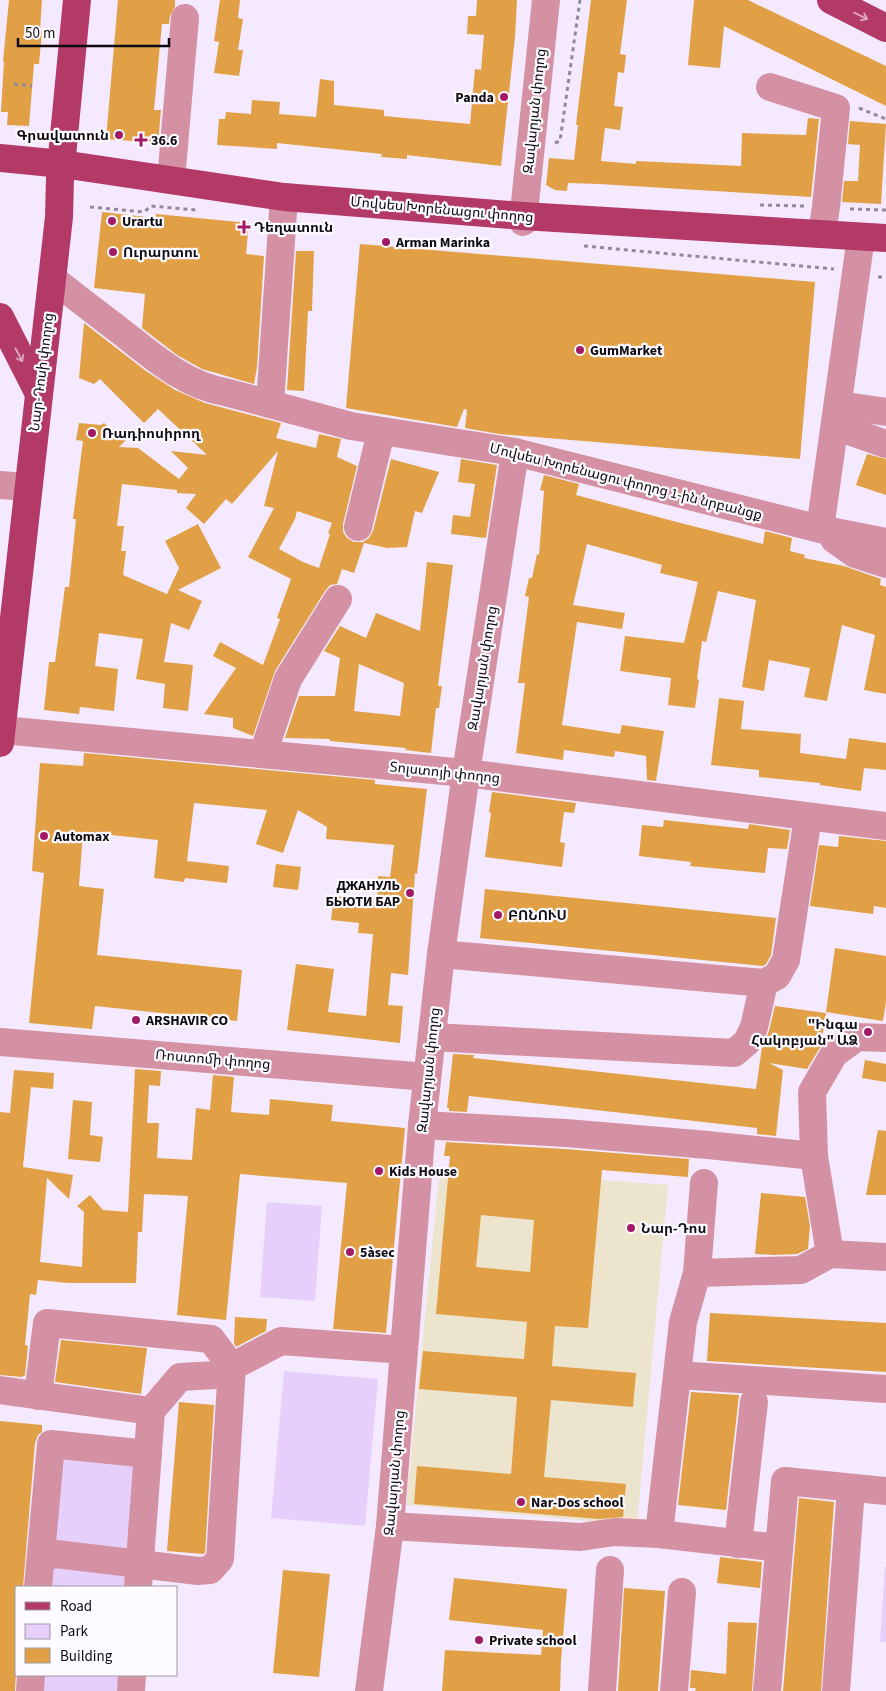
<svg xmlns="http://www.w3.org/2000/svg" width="886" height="1691" viewBox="0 0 886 1691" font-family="'Source Sans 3','Noto Sans Armenian',sans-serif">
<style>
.education{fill:#ede4ce}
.green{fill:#e6cffa}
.building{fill:#e1a046;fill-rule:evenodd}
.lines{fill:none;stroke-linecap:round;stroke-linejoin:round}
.path{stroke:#918998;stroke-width:3;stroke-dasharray:4 4;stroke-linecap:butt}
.minor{stroke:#d591a4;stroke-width:28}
.major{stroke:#b33a67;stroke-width:28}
.oneway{stroke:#dca4bb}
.poi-dot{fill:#a11a66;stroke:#fdfbff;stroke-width:2}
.labels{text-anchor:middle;stroke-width:4.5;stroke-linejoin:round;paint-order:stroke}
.poi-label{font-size:14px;font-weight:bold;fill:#0f0b12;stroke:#fdfbff;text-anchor:start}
.street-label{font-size:14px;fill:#0f0b12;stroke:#fdfbff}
</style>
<rect width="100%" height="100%" fill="#f4e9fe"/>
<!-- education -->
<polygon class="education" points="440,1168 668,1185 637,1525 406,1505"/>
<!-- green -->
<g class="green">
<polygon points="267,1202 322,1206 315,1301 260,1297"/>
<polygon points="284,1371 378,1379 365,1526 271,1518"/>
<polygon points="53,1448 144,1457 136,1559 55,1548"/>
<polygon points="43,1566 134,1569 133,1587 41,1587"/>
<polygon points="885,1567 886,1567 886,1642 880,1642"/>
<polygon points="35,1675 125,1675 124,1691 34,1691"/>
</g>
<!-- building -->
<g class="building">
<polygon points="9,0 42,0 40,31 42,31 39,64 34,64 29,126 7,125 8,112 1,112 4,61 3,61"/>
<polygon points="118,0 175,0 175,7 170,16 169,24 162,24 154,110 161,110 158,143 106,139"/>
<polygon points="220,0 240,0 238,18 243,19 238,50 243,50 239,76 214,73 219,42 214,41"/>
<polygon points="477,0 517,0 515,37 501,166 407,155 407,159 381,157 382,154 277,143 277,149 217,145 219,119 225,119 226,112 251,114 252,100 280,102 279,114 316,117 320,79 334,81 334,105 384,110 384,116 470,124 475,69 481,70 484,35 467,34 468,16 476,16"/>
<polygon points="591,0 627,0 620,54 626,55 624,73 618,72 614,106 623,107 620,130 605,128 601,161 636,164 636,161 741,166 742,133 806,135 808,118 819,119 811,197 599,184 568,183 567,191 555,190 546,185 549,158 574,160 578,125 576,125"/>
<polygon points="694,0 748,0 886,66 886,106 724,26 720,68 688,65"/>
<polygon points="850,121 886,124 881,204 842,202 844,181 858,181 860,145 848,144"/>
<polygon points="102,212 156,218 156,214 249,223 246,254 264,256 257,367 254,384 202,369 177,355 142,328 145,294 94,288"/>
<polygon points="360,244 815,282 800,459 499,434 465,428 467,410 464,409 457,427 346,408"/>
<polygon points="296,251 314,251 312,311 308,311 304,391 287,390"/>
<path d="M84,323L146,371L175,390L205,403L281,423L276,438L316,448L319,434L341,439L337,457L357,466L343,524V532L347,538L354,542H363L369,538L373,531L391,459L439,472L422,513L415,511L407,547L387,548L364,543L354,573L342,569L337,584L330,585L325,591L275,671L253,736L233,728V718L204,714L236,668L213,656L220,642L263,665L280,619L277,618L291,579L248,557L274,508L264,506L278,451L232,504L226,499L204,524L186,508L196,494L177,493V490L122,484L117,526H124L121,551H126L123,575L167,594L179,568L165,541L198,524L221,568L178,590L202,601L189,630L171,623L164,662L193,665L188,711L163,708L165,684L136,679L143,639L99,633L95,666L118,669L114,711L80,707L79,714L44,710L49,662H55L65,587H69L76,519H73L83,441L76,440L79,423L101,425L104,423L126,440L119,447L138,448L179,479L188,468L171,451L207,455L158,409L144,423L100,379L94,384L79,378ZM297,511L332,523L328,533L330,534L319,568L303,562L279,549L295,519Z"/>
<polygon points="867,454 886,459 886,495 856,485"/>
<polygon points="461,459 497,465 486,538 451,534 453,515 470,517 475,484 458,482"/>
<polygon points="544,475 579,484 576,495 673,521 763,544 765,531 792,538 790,551 805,555 804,558 844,566 881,579 880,585 886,587 886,694 864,690 875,635 842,625 827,701 804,697 810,668 769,660 764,691 742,687 756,600 718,591 706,642 702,641 697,679 699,680 695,708 668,705 671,678 620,671 625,636 684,643 698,582 660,573 662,565 587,544 573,605 625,613 622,629 577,622 562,725 620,734 622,725 664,731 656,781 647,780 646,756 615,751 614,757 564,750 563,760 516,753 525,683 518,683 529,597 525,596 529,578 532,578 537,554 539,555 544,491 540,490"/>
<path d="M427,562L453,565L438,686H442L439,708H436L431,753L405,750L406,748L330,741V739L285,738L299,696H335L340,658L324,651L340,626L366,638L376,613L420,631ZM359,664L404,683L400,716L354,711Z"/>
<polygon points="719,698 744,701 741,729 801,734 800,753 846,759 849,738 886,743 886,770 864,768 861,791 820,785 820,783 759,777 759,770 711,765"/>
<polygon points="84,753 375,780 375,784 427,789 417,874 415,873 408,975 391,973 388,1005 403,1006 400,1043 287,1030 296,964 334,969 328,1012 366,1016 373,934 358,933 359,923 331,920 334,896 377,900 378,876 390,877 394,845 326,839 327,827 298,810 283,853 256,844 267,810 194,803 187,861 229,866 227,883 185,878 184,882 154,878 158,840 83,832 79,886 104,889 97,955 242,970 237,1021 95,1006 92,1029 29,1023 44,873 32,871 40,763 83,766"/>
<polygon points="492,792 576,803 574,813 564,812 560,842 565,843 562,867 485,857 491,813 489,812"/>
<polygon points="664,820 748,829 749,824 790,830 787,849 768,848 765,873 690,866 691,862 639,856 642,825 663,827"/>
<polygon points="839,836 886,841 886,908 874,906 873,914 810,906 819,845 838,847"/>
<polygon points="276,864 301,867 298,890 273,887"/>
<polygon points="485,889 776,918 771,955 766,964 763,966 480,938"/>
<polygon points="835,948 886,956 886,1002 883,1021 826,1012"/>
<polygon points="775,1006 826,1013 821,1046 807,1069 769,1063 783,1070 776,1136 757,1134 757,1128 469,1096 467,1112 449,1111 449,1108 447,1108 453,1054 474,1055 473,1058 756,1089 762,1047 769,1031"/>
<polygon points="865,1060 886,1064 886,1082 862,1078"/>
<polygon points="135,1069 161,1071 160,1086 149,1085 147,1123 159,1123 157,1158 192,1160 196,1108 210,1110 213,1075 234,1077 231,1112 269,1115 270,1099 333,1105 331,1121 405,1128 386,1333 333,1329 347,1183 240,1174 226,1320 177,1315 188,1196 144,1194 142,1232 138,1232 136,1283 68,1283 38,1280 36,1295 30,1294 25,1345 28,1346 25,1375 22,1377 0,1375 0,1112 10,1113 14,1070 54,1073 53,1089 31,1087 23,1167 73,1175 69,1199 47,1178 40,1262 82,1267 84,1212 77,1206 90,1195 103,1210 128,1212"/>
<polygon points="73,1100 92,1102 90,1135 103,1137 100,1162 68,1159"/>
<polygon points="878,1130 886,1131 886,1195 866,1195"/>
<path d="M446,1142L565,1149L689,1159L688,1177L602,1170L588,1328L555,1326L552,1366L636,1373L633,1407L551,1400L544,1477L626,1484L623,1517L599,1519L414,1504L417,1466L511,1474L517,1397L419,1389L423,1351L524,1359L527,1322L436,1314L450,1156H444ZM481,1215L534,1220L530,1272L476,1267Z"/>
<polygon points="761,1193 805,1197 810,1226 808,1249 797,1254 774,1255 755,1254"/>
<polygon points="710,1313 886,1323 886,1372 707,1361"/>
<polygon points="235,1317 267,1319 266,1331 236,1347 234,1343"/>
<polygon points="61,1340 147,1348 141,1394 55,1382"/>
<polygon points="691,1392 739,1395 726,1510 678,1505"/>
<polygon points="179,1402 214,1405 205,1553 203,1554 167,1551"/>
<polygon points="0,1421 42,1425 42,1432 38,1435 35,1443 23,1587 16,1587 16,1671 15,1691 0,1691"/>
<polygon points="799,1498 834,1502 821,1691 783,1691"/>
<polygon points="720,1557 762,1562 760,1588 717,1583"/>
<polygon points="283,1570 330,1574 319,1677 273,1673"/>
<polygon points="454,1578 567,1589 561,1661 560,1691 442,1691 445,1650 541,1655 543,1630 449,1620"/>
<polygon points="624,1588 665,1591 658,1691 618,1691"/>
<polygon points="728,1622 757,1623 752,1691 695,1691 696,1688 690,1688 691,1670 726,1674"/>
</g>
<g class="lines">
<!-- path -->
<g class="path">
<polyline points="14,84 32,86"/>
<polyline points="859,108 886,119"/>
<polyline points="555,143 560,141 580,0"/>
<polyline points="760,205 804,206"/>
<polyline points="90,207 144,212 151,206 196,210"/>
<polyline points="850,209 886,210"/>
<polyline points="584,246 834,269"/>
<polyline points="878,277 886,277"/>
</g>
<!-- minor -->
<g class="minor">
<polyline points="770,87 836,108 826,207 822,234"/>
<polyline points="171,180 185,18"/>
<polyline points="523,222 546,0"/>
<path d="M52,278C74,296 97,313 119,330C151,355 184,385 225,392L351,426L515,452L820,529L886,542"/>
<polyline points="270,404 284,197"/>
<polyline points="838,405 886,412"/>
<polyline points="835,426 886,444"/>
<polyline points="0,485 27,487"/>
<polyline points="358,527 381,432"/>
<polyline points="820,529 861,237"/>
<polyline points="834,539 855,554 886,564"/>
<polyline points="2,730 466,773 886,826"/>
<polyline points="263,754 288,679 338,599"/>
<polyline points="441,954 764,983 777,976 786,960 808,817"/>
<polyline points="432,1037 734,1053 747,1042 754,1027 764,983"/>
<polyline points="0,1042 427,1077"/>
<polyline points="422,1125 566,1133 708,1145 814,1156"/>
<polyline points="830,1254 814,1156 812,1092 834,1054 857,1037 886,1038"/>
<polyline points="697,1273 801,1270 830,1254 886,1257"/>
<polyline points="678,1375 886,1389"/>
<polyline points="0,1390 151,1411 180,1377 216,1375 281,1341 404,1350"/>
<polyline points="390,1526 580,1537 615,1532 659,1534 779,1548"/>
<polyline points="659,1534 683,1322 697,1273 704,1183"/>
<polyline points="738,1544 754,1402"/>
<polyline points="40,1565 51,1444 148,1454"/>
<polyline points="38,1587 40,1565 45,1557 56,1554 198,1571 210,1570 220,1559 232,1367 211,1339 47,1323 38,1396"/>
<polyline points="138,1587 151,1411"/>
<polyline points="30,1691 31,1675"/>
<polyline points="131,1691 132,1675"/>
<polyline points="369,1691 390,1526 422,1125 441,954 466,773 515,452"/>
<polyline points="602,1691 610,1570"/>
<polyline points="674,1691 682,1592"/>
<polyline points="767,1691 785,1481 886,1491"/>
<polyline points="836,1691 851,1488"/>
</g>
<!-- major -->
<g class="major">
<polyline points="831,0 886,28"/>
<polyline points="0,158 62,164 284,197 523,216 886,238"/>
<polyline points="0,317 38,392"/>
<polyline points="0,743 59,217 60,177 77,0"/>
</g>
</g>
<!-- one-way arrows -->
<defs><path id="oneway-shaft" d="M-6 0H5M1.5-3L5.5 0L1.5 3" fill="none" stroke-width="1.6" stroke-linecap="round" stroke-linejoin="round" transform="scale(1.25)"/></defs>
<g class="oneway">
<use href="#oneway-shaft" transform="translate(861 16) rotate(27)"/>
<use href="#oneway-shaft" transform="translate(19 355) rotate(62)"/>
</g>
<!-- markers -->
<g class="poi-dot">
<circle cx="504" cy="97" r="5"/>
<circle cx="119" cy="135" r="5"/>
<path d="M138.5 132.5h5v5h5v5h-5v5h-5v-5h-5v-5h5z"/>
<circle cx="112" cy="221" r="5"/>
<path d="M241.5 219.5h5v5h5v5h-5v5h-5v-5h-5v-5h5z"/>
<circle cx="386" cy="242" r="5"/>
<circle cx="113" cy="252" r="5"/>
<circle cx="580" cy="350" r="5"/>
<circle cx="92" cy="433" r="5"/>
<circle cx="44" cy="836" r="5"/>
<circle cx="410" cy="893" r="5"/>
<circle cx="498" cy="915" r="5"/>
<circle cx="136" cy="1020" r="5"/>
<circle cx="868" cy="1032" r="5"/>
<circle cx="379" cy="1171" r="5"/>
<circle cx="631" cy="1228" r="5"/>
<circle cx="350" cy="1252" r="5"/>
<circle cx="521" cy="1502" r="5"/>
<circle cx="479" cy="1640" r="5"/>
</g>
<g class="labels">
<!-- poi labels -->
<g class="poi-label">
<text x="494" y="102" text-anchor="end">Panda</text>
<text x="109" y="140" text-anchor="end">Գրավատուն</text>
<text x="151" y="145">36.6</text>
<text x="122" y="226">Urartu</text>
<text x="254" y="232">Դեղատուն</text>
<text x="396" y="247">Arman Marinka</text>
<text x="123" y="257">Ուրարտու</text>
<text x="590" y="355">GumMarket</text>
<text x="102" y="438">Ռադիոսիրող</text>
<text x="54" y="841">Automax</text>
<text x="400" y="890" text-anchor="end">ДЖАНУЛЬ<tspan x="400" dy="16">БЬЮТИ БАР</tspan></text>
<text x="508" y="920">ԲՈՆՈՒՍ</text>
<text x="146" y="1025">ARSHAVIR CO</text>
<text x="858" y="1029" text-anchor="end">"Ինգա<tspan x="858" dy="16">Հակոբյան" ԱՁ</tspan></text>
<text x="389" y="1176">Kids House</text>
<text x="641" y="1233">Նար-Դոս</text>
<text x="360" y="1257">5àsec</text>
<text x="531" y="1507">Nar-Dos school</text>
<text x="489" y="1645">Private school</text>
</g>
<!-- street labels -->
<g class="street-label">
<text transform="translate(534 111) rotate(-84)" y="5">Զավարյան փողոց</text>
<text transform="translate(442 209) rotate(5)" y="5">Մովսես Խորենացու փողոց</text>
<text transform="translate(41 372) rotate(-83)" y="5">Նար-Դոսի փողոց</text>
<text transform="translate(626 481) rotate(14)" y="5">Մովսես Խորենացու փողոց 1-ին նրբանցք</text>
<text transform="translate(482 668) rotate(-81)" y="5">Զավարյան փողոց</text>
<text transform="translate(445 772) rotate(6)" y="5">Տոլստոյի փողոց</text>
<text transform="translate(213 1059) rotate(5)" y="5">Ռոստոմի փողոց</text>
<text transform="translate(428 1070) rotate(-84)" y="5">Զավարյան փողոց</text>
<text transform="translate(394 1473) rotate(-85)" y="5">Զավարյան փողոց</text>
</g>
</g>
<!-- legend -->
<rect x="15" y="1586" width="162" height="90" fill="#fdfbff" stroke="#9e9ba0"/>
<rect x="25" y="1602" width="25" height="8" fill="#b33a67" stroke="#9e9ba0"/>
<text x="60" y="1611" font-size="15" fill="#0f0b12">Road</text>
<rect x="25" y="1624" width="25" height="15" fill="#e6cffa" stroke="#9e9ba0"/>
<text x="60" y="1636" font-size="15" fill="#0f0b12">Park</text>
<rect x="25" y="1648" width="25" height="15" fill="#e1a046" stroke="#9e9ba0"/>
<text x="60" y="1661" font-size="15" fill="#0f0b12">Building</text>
<!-- scale -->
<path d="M18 38v8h151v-8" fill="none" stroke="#0f0b12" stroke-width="2.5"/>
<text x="25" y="38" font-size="15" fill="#0f0b12" stroke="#fdfbff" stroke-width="4" paint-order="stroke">50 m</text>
</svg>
